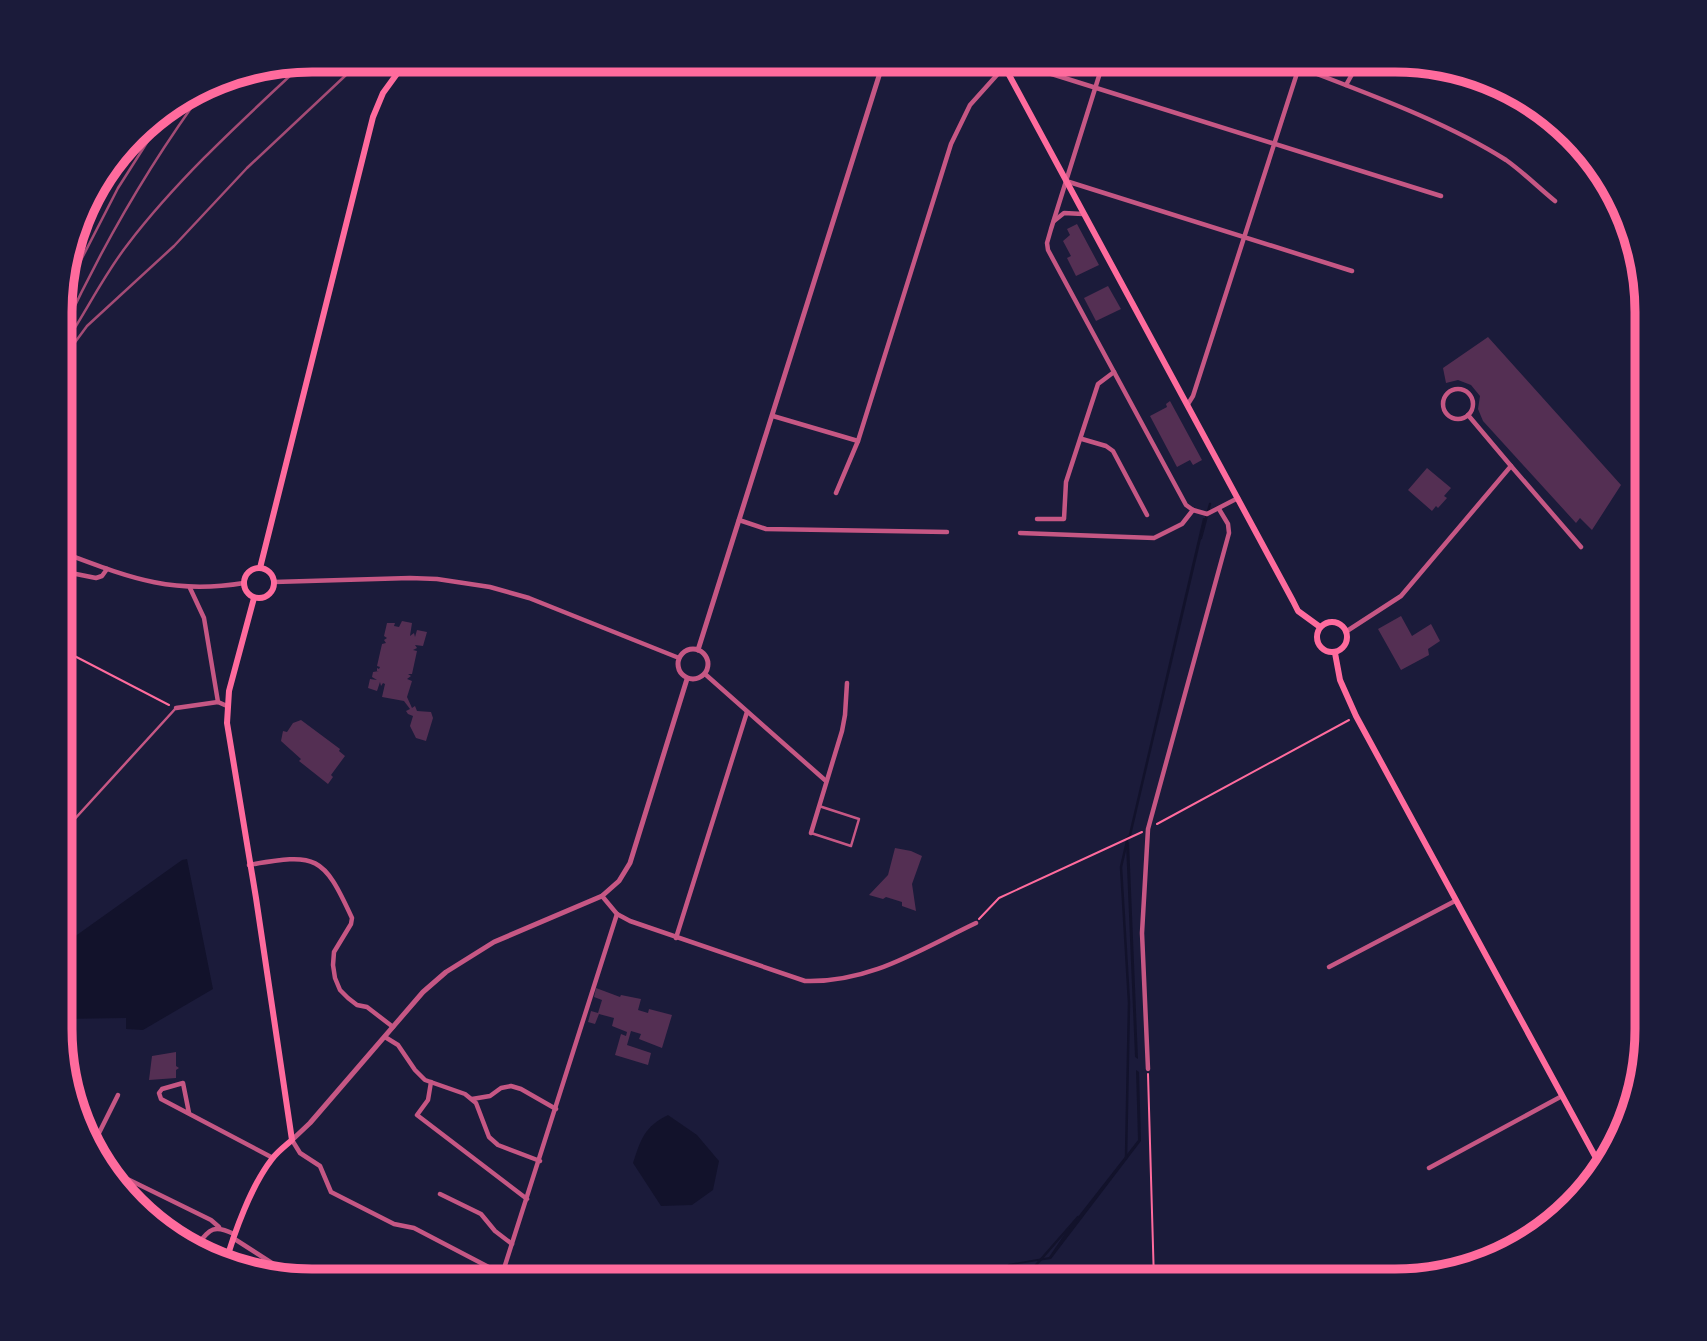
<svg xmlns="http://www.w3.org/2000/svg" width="1707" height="1341" viewBox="0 0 1707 1341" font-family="Barlow,sans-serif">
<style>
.water{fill:#12122b}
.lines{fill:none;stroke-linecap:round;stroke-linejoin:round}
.stream{stroke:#12122b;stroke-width:2.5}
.building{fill:#542f53}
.path{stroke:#ff6b9d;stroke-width:2}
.service{stroke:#c65784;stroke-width:2.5}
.minor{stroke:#c65784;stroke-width:4.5}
.tertiary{stroke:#c65784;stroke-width:5}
.secondary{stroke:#ff6b9d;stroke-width:6}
.rail{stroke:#a44b75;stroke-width:2.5}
.rim{fill:none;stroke:#ff6b9d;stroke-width:9}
</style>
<rect width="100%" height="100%" fill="#1b1b3a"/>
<!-- water -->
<g class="water">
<polygon points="1203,518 1206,518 1131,836 1128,838"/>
<polygon points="1129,842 1138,1059 1135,1057 1126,844"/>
<polygon points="187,859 213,989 143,1030 126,1029 126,1018 60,1019 60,947 182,860"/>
<polygon points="1136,1070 1139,1072 1141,1141 1051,1259 1011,1265 1007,1281 1005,1281 1008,1264 1049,1257 1066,1232 1138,1140"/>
<path d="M668,1115L697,1135L719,1161L713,1190L692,1205L661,1206L633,1163C641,1139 644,1127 668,1115Z"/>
</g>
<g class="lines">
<!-- stream -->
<g class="stream">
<polyline points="1201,538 1210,504"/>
<polyline points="1126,1158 1129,1003 1121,867 1128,837"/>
<polyline points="1022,1281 1078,1217"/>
</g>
</g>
<!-- building -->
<g class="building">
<polygon points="1077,224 1099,265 1076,276 1067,258 1071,256 1063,241 1070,235 1067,229"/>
<polygon points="1108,286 1121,309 1096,321 1084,298"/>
<polygon points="1488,337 1621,485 1592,530 1580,518 1576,523 1483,421 1478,409 1480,396 1471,385 1458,380 1446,383 1443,368"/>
<polygon points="1170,401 1202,460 1193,465 1190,460 1177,467 1150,416 1167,407 1166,404"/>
<polygon points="1427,468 1451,488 1444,496 1447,498 1438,508 1436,506 1432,511 1408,490"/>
<polygon points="1401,616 1412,636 1431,624 1440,641 1428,649 1429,655 1401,670 1378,629"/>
<polygon points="402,621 412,623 410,636 414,633 415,637 417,630 427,632 423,646 415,645 417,648 413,650 417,651 412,674 408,674 411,676 407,679 412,681 407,697 412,708 415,706 417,711 431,712 433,718 426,741 416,738 410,726 413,716 408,714 406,711 410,709 404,701 382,697 385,684 383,683 381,686 380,682 377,691 368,688 370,679 377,680 372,677 373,672 379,671 377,671 377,668 379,669 380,667 377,666 382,644 386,643 384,640 387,638 384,636 387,623 395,623 394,626 399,627"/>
<polygon points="301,720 340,749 339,751 345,756 331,775 333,777 328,784 299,761 301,759 281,741 283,731 287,732 293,723"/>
<polygon points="895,848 911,851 922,856 912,884 916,911 902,906 902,902 886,897 883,899 869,895 888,875"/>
<polygon points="596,988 620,997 621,995 641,999 638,1010 648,1013 649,1009 672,1015 662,1048 639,1039 641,1034 631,1031 627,1045 651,1053 648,1065 615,1055 621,1034 626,1036 627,1032 612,1026 614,1018 599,1014 595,1024 588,1022 591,1011 598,1013 602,1000 594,997"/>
<polygon points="176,1052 176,1066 179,1068 176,1070 176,1078 149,1080 152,1056"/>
</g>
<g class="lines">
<!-- path -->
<g class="path">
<polyline points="61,649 169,705"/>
<polyline points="1157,824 1349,720"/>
<polyline points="979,919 999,898 1142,832"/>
<polyline points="1148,1074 1154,1281"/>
</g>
<!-- service -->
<g class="service">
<polyline points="811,833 851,846 859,819 819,806"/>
<polyline points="61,834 176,708"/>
</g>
<!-- minor -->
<g class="minor">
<polyline points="1104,60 1051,229 1047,243 1048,250 1186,505 1193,510 1207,514 1238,498"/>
<path d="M1281,60C1354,89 1440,118 1506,160C1523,172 1539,188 1555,201"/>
<polyline points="1346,85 1360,60"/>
<polyline points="1066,181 1352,271"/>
<polyline points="1054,221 1064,213 1083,214"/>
<circle cx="1458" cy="404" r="15"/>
<polyline points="1188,404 1193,396 1299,67"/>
<polyline points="773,416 858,441"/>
<polyline points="1082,439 1106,446 1113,451 1147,515"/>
<polyline points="1511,466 1581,547"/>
<polyline points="836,493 858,441 951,144 970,105 1005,66 1023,65 1441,196"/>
<polyline points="1037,519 1064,519 1066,482 1098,384 1114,372"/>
<polyline points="739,520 766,529 947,532"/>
<polyline points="1020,533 1154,538 1182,524 1193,510"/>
<path d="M61,552C128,577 170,595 244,583"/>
<polyline points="61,571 96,578 102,576 107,569"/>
<polyline points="274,582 410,578 437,579 490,587 529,598 679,658"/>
<polyline points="190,588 204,618 218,702"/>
<polyline points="1347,631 1401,596 1511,466 1468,415"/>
<polyline points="705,674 826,781"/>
<polyline points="176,708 218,702 227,706"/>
<polyline points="811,833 842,731 845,715 847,683"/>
<path d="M249,865C317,853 323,855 352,918L351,924L334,952L333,965L335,978L340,990L348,998L357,1005L367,1007L393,1027"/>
<path d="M602,896L617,914L630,921L805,981C870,983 919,950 976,923"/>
<polyline points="676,938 747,712"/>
<polyline points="1329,967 1455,901"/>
<polyline points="385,1037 398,1045 415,1070 425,1080 465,1094 476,1103 489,1137 498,1145 540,1161"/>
<polyline points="1148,1069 1142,933 1148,829 1229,533 1228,524 1219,509"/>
<polyline points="431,1082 428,1100 417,1115 527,1199"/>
<polyline points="472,1099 490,1096 501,1088 511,1086 521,1089 556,1109"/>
<polyline points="189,1113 183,1083 162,1089 159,1093 161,1099 273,1158"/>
<polyline points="292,1140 300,1153 320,1166 331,1192 394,1224 414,1228 502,1274"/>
<polyline points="91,1149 118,1095"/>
<polyline points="1429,1168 1562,1096"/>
<polyline points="107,1169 211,1220 219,1227"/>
<polyline points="440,1194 481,1214 495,1231 512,1244"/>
<polyline points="233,1238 300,1281"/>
<path d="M194,1249C209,1231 211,1223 234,1234"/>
<polyline points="500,1281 617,914"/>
</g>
<!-- tertiary -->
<g class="tertiary">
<circle cx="693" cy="664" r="15"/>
<polyline points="698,650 884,60"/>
<polyline points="292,1140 310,1123 423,992 446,972 494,942 602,896 619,881 630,863 687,679"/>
</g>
<!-- secondary -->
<g class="secondary">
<polyline points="1001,60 1293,601 1298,611 1320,627"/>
<circle cx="259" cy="583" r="15"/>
<polyline points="260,568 373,117 383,93 407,60"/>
<circle cx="1332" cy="637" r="15"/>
<polyline points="1335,653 1340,680 1356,716 1602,1169"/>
<path d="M225,1265C234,1233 251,1186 272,1159C277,1152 285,1146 292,1140L256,898L227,723L229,691L254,598"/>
</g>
<!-- rail -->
<g class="rail">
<polyline points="76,236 136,134"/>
<polyline points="62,297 118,188 169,108"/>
<path d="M62,333C102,246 150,163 207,86"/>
<path d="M71,334C90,304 106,272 128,244C180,176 245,118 307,60"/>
<polyline points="62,360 87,326 174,246 247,168 362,60"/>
</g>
</g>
<!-- crop -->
<path d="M0 0H1707V1341H0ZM312 72H1395A240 240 0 0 1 1635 312V1029A240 240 0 0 1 1395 1269H312A240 240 0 0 1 72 1029V312A240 240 0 0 1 312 72Z" fill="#1b1b3a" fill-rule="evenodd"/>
<path class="rim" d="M312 72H1395A240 240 0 0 1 1635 312V1029A240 240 0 0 1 1395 1269H312A240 240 0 0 1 72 1029V312A240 240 0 0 1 312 72Z"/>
</svg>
